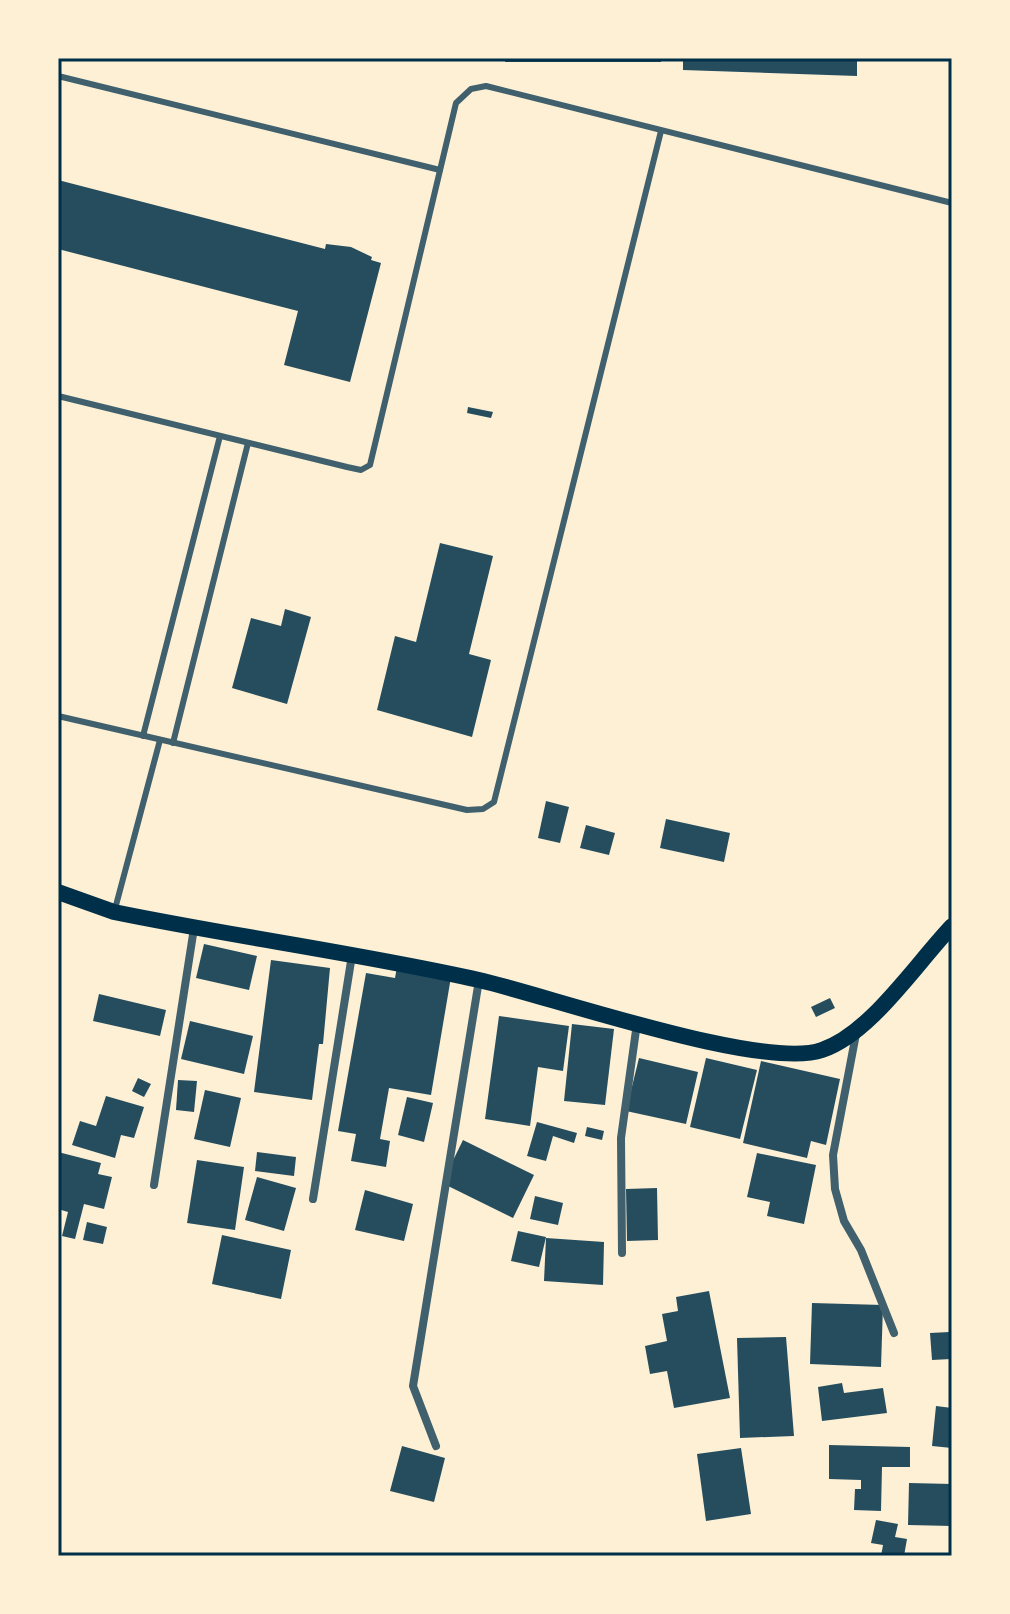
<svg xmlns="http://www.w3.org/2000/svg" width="1010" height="1614" viewBox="0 0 1010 1614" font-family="Raleway,sans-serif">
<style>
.building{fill:#264d5e}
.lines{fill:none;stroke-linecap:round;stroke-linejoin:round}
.service{stroke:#3f606c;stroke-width:6}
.minor{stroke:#3f606c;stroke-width:8}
.secondary{stroke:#003049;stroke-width:16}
.neatline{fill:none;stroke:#003049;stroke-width:3}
</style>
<rect width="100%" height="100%" fill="#fdf0d5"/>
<!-- building -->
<g class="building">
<rect x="505" y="58" width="156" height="4"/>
<polygon points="683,58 857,58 857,76 683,70"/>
<polygon points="58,180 325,249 326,244 351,247 372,257 371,260 381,263 350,382 284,365 298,311 58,249"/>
<polygon points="468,407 493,412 491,418 467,413"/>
<polygon points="440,543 493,556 469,654 491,660 472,737 377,710 395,636 416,642"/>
<polygon points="285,609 311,617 287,704 232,688 251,618 281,626"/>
<polygon points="546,801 569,807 560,843 538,838"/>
<polygon points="666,819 730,833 724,862 660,848"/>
<polygon points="586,825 615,833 609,855 580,848"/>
<polygon points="204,944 257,956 249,990 196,978"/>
<polygon points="271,960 330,968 323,1044 319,1044 312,1100 254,1092"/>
<polygon points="397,967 451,977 431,1095 389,1088 380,1139 390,1141 386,1167 351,1161 356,1134 338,1131 366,973 395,978"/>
<polygon points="99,994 166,1010 160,1036 93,1021"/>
<polygon points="830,998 835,1008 816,1017 811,1007"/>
<polygon points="499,1016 569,1026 563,1071 538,1067 530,1126 485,1119"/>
<polygon points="190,1021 253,1036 244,1074 181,1059"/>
<polygon points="572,1024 614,1029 605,1105 564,1101"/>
<polygon points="639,1058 698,1072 686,1124 626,1111"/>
<polygon points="706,1058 757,1070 740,1139 690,1127"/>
<polygon points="761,1061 840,1079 826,1145 811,1141 807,1158 743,1143"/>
<polygon points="138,1078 151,1084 144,1097 132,1091"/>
<polygon points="178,1080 197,1081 194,1112 176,1110"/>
<polygon points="205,1090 241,1098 230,1147 194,1139"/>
<polygon points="106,1096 144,1107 134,1138 121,1135 115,1158 72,1145 80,1121 96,1126"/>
<polygon points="407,1097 433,1103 424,1142 398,1135"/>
<polygon points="537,1122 577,1133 574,1143 553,1136 546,1161 527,1156"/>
<polygon points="587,1127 604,1131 602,1140 585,1136"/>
<polygon points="463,1140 534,1175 513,1218 442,1183"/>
<polygon points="58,1152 101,1163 98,1174 112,1177 104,1209 84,1204 75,1239 62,1236 68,1212 58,1209"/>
<polygon points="257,1152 296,1157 294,1176 255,1171"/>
<polygon points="757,1153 816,1165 804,1224 767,1216 770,1202 747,1197"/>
<polygon points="197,1160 244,1167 235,1230 187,1223"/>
<polygon points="257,1177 296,1188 284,1231 245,1220"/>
<polygon points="657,1188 658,1240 627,1241 626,1189"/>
<polygon points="365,1190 413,1204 404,1241 355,1230"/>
<polygon points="535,1196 563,1203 558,1225 530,1219"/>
<polygon points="87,1222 107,1227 103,1244 83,1240"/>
<polygon points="518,1231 546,1237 539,1267 511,1261"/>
<polygon points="222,1235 291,1250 281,1299 212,1284"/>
<polygon points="546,1238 604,1242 603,1285 544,1281"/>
<polygon points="709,1291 730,1398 674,1408 667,1371 650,1374 645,1346 667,1341 662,1314 678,1311 676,1297"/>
<polygon points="812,1303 883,1305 881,1367 810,1364"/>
<polygon points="949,1332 951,1359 932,1360 930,1333"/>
<polygon points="786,1337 794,1436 740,1438 737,1338"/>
<polygon points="842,1383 844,1393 883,1388 887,1413 822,1421 818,1387"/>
<polygon points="936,1406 952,1408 952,1448 932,1446"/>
<polygon points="829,1445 910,1447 910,1467 882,1467 881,1511 854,1510 855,1489 861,1489 861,1480 829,1479"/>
<polygon points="402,1446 445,1458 434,1502 390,1491"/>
<polygon points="741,1448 751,1514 706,1521 697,1454"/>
<polygon points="909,1483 952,1484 952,1526 908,1525"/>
<polygon points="876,1520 898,1524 895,1537 907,1539 904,1556 881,1556 883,1545 871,1543"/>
</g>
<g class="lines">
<!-- service -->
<g class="service">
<polyline points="58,76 440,170"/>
<polyline points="58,396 347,467 361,470 370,465 456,103 471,89 486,86 952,203"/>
<polyline points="58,716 467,810 483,809 494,802 661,131"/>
<polyline points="143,736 220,436"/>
<polyline points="173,743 248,443"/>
<polyline points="115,909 160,740"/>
</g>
<!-- minor -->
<g class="minor">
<polyline points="856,1034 833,1155 835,1189 844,1221 861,1250 894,1333"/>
<polyline points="154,1185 194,928"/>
<polyline points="313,1199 352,955"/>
<polyline points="622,1253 621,1138 637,1023"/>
<polyline points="436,1446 413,1386 479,980"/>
</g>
<!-- secondary -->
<path class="secondary" d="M58,892L114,912C236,937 358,953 479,980C549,996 763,1071 822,1050C870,1034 915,965 952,926"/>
</g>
<!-- border -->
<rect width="1010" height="1614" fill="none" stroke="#fdf0d5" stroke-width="120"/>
<rect x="60" y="60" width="890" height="1494" class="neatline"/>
</svg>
